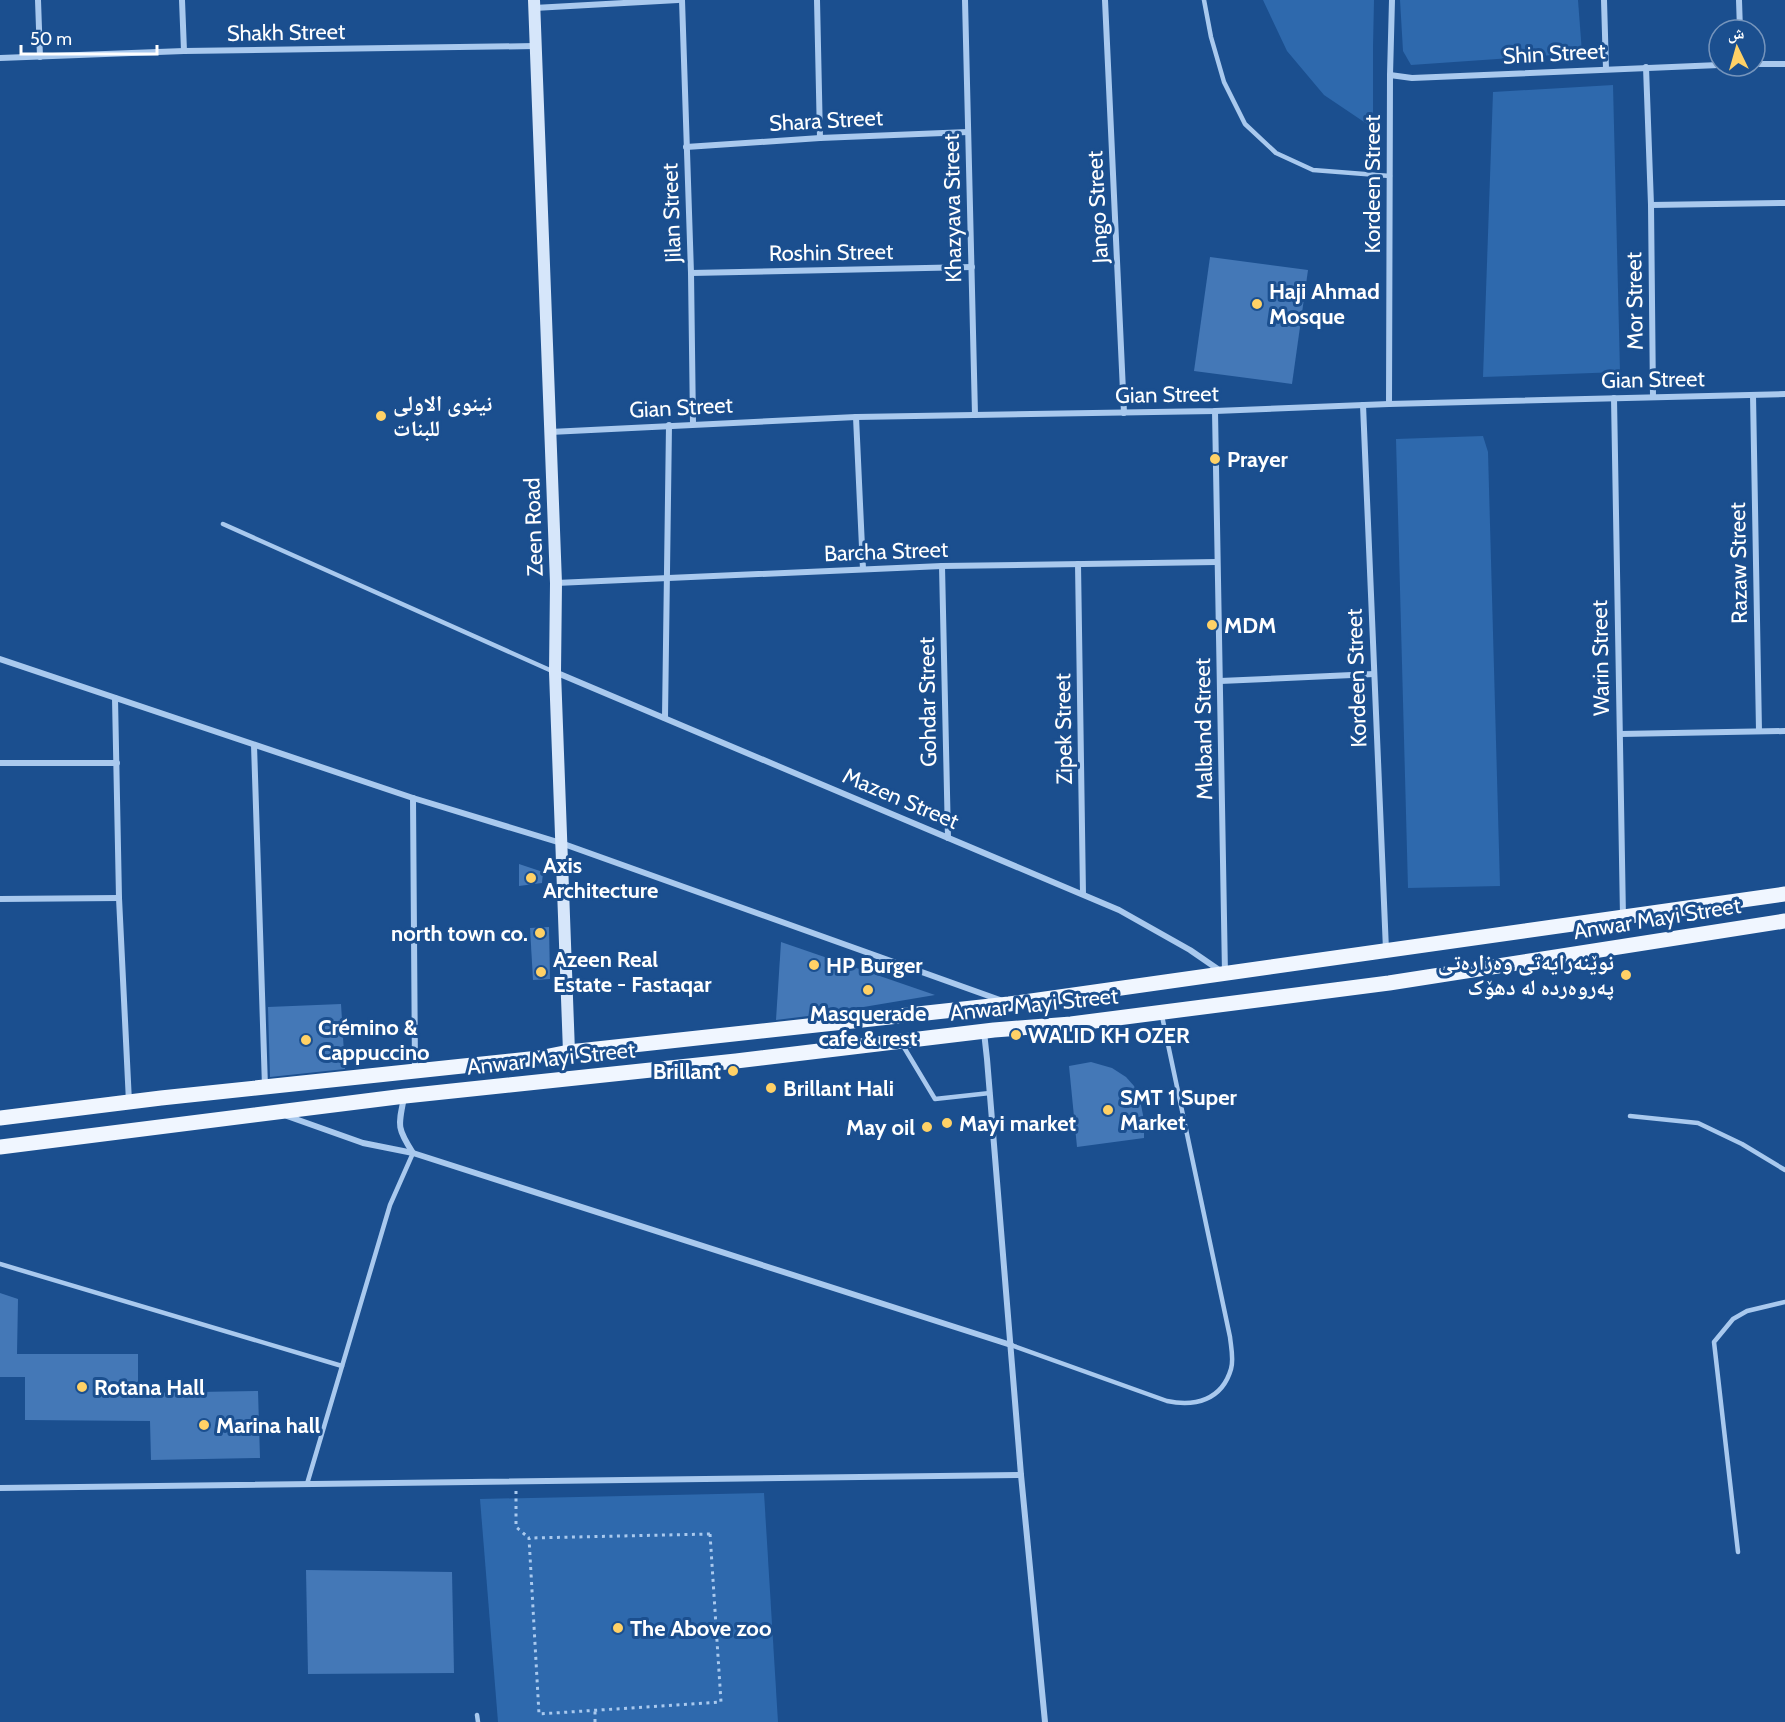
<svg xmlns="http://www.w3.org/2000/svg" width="1785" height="1722" viewBox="0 0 1785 1722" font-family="Cabin,'Noto Naskh Arabic',sans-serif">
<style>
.green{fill:#2e69ad}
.building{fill:#4478b7}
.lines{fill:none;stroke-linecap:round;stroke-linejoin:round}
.path{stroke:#a9c9ee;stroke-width:3;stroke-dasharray:3 4.5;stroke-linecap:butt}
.lane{stroke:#a9c9ee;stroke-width:4.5}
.street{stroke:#a9c9ee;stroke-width:6}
.secondary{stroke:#d6e6fa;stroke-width:12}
.primary{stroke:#f0f6ff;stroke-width:15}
.poi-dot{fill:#ffd166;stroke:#1b4f8f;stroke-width:2}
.labels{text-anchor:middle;stroke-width:6;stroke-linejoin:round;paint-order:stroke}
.street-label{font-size:22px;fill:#fff;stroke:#1b4f8f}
.poi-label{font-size:22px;font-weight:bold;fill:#fff;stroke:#1b4f8f;text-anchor:start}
</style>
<rect width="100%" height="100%" fill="#1b4f8f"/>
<!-- green -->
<g class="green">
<polygon points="1263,0 1374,0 1373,47 1373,128 1324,95 1287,51"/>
<polygon points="1400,0 1578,0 1582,53 1411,65 1403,51"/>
<polygon points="1613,85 1620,372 1483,377 1493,92"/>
<polygon points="1483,436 1488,452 1500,886 1408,888 1396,439"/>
<polygon points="764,1493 778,1722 498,1722 480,1499"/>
</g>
<!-- building -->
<g class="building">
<polygon points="1210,257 1308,270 1292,384 1194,371"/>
<polygon points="519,864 543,872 542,883 519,886"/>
<polygon points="549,927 550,979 533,980 530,928"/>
<polygon points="781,942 935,995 816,1015 776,1020"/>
<polygon points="341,1004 345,1069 270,1077 268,1007"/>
<polygon points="1091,1062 1112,1068 1126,1077 1134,1086 1140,1100 1144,1120 1144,1138 1077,1147 1069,1066"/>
<polygon points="0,1293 18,1299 17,1354 138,1354 138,1393 258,1391 260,1458 151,1460 150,1421 25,1420 25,1377 0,1377"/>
<polygon points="306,1570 452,1572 454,1673 308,1674"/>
</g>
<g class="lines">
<!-- path -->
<g class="path">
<polyline points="516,1491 516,1527 529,1538"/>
<polygon points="710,1534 721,1702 539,1714 529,1538"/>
<polyline points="595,1722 595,1710"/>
</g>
<!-- lane -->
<g class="lane">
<polyline points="1204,0 1211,37 1224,82 1245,124 1276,153 1313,170 1390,176"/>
<polyline points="223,524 552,671"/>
<polyline points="902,1044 935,1099 990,1093"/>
<polyline points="1630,1116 1698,1123 1742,1144 1785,1170"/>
<polyline points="0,1264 342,1366"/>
<path d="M1011,1345L1167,1401C1195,1407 1222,1400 1231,1369C1234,1359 1231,1347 1230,1337L1162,1016"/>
<polyline points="307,1484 390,1205 413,1153"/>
<polyline points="1738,1552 1714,1342 1733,1319 1747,1311 1785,1302"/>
<polyline points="477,1715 478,1722"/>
</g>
<!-- street -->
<g class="street">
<polyline points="38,0 40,57"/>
<polyline points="182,0 184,51"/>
<polyline points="682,0 691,273 693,424"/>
<polyline points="817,0 820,138"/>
<polyline points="965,0 975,415"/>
<polyline points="1105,0 1124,413"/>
<polyline points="1604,0 1606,69"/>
<polyline points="1739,0 1740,30"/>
<polyline points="534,8 678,0"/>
<polyline points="0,58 184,51 535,46"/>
<polyline points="1755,64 1785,64"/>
<polyline points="1646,67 1651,205 1653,397"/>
<polyline points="1390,75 1412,78 1719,65"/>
<polyline points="686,147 820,138 968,132"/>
<polyline points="1651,205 1785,203"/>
<polyline points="691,273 972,267"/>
<polyline points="1753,395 1759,731"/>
<polyline points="1614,398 1623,917"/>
<polyline points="1389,404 1390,75 1392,0"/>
<polyline points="1363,405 1386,950"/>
<polyline points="1215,411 1225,974"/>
<polyline points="856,417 863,569"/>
<polyline points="550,432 856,417 1215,411 1389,404 1785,394"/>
<polyline points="1078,564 1083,894"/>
<polyline points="942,566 948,838"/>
<polyline points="556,583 942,566 1217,562"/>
<polyline points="0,659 413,798 561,843 1000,1000"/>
<polyline points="555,672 1119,910 1190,950 1222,972"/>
<polyline points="1220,681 1374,674"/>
<polyline points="115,698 119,898 129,1102"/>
<polyline points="665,718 669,425"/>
<polyline points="1620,734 1785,731"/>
<polyline points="254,745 265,1087"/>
<polyline points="0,763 117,763"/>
<polyline points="413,798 415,1071"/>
<polyline points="0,899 119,898"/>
<polyline points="984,1032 987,1059 1021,1475 1045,1722"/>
<path d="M404,1098C398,1126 397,1128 413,1153"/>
<polyline points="287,1116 363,1143 413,1153 1011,1345"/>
<polyline points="0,1488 1021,1475"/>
</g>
<!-- secondary -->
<polyline class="secondary" points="534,0 556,583 555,672 569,1052"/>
<!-- primary -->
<g class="primary">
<polyline points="0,1118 161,1098 539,1058 569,1052 1009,1004 1785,894"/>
<polyline points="0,1147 405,1096 736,1061 994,1030 1071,1024 1389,983 1785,921"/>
</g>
</g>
<!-- markers -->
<g class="poi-dot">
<circle cx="1257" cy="304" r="6"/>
<circle cx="381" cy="416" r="6"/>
<circle cx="1215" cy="459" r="6"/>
<circle cx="1212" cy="625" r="6"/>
<circle cx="531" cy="878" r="6"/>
<circle cx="540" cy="933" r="6"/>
<circle cx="814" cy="965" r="6"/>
<circle cx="541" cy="972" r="6"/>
<circle cx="1626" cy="975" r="6"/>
<circle cx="868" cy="990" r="6"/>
<circle cx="1016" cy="1035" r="6"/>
<circle cx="306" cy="1040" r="6"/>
<circle cx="733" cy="1071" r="6"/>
<circle cx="771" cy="1088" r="6"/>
<circle cx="1108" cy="1110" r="6"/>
<circle cx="947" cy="1123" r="6"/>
<circle cx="927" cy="1127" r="6"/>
<circle cx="82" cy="1387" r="6"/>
<circle cx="204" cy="1425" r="6"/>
<circle cx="618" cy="1628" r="6"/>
</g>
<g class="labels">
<!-- street labels -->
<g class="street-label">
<text transform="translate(286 32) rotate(-1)" y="8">Shakh Street</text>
<text transform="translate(1554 53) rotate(-3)" y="8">Shin Street</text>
<text transform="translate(826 120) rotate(-3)" y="8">Shara Street</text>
<text transform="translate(1372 184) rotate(-90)" y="8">Kordeen Street</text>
<text transform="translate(1097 207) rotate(-93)" y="8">Jango Street</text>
<text transform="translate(952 208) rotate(-91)" y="8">Khazyava Street</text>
<text transform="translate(671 213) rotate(-92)" y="8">Jilan Street</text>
<text transform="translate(831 252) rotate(-1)" y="8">Roshin Street</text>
<text transform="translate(1634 301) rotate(-91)" y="8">Mor Street</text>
<text transform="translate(1653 379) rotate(-1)" y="8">Gian Street</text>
<text transform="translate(1167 394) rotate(-1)" y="8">Gian Street</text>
<text transform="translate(681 407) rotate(-3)" y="8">Gian Street</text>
<text transform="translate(533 527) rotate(-92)" y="8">Zeen Road</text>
<text transform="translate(886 551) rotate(-2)" y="8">Barcha Street</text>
<text transform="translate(1738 563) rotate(-91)" y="8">Razaw Street</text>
<text transform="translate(1600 658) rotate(-91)" y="8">Warin Street</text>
<text transform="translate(1356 678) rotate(-92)" y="8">Kordeen Street</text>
<text transform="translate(927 702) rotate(-91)" y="8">Gohdar Street</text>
<text transform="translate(1063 729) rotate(-91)" y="8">Zipek Street</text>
<text transform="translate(1203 729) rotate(-91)" y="8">Malband Street</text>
<text transform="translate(901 798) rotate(23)" y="8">Mazen Street</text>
<text transform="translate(1657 918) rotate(-9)" y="8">Anwar Mayi Street</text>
<text transform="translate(1034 1004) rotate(-6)" y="8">Anwar Mayi Street</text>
<text transform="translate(551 1058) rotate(-6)" y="8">Anwar Mayi Street</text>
</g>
<!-- poi labels -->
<g class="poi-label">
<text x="1269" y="299">Haji Ahmad<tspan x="1269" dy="25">Mosque</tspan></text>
<text x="393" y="411">نينوى الاولى<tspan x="393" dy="25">للبنات</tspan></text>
<text x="1227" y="467">Prayer</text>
<text x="1224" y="633">MDM</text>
<text x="543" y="873">Axis<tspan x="543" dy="25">Architecture</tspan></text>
<text x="528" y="941" text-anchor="end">north town co.</text>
<text x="553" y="967">Azeen Real<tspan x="553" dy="25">Estate - Fastaqar</tspan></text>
<text x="1614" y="970" text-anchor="end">نوێنەرایەتی وەزارەتی<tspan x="1614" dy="25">پەروەردە لە دهۆک</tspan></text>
<text x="826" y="973">HP Burger</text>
<text x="868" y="1021" text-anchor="middle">Masquerade<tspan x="868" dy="25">cafe &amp; rest</tspan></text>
<text x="318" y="1035">Crémino &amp;<tspan x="318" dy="25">Cappuccino</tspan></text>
<text x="1028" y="1043">WALID KH OZER</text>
<text x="721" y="1079" text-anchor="end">Brillant</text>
<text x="783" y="1096">Brillant Hali</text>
<text x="1120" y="1105">SMT 1 Super<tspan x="1120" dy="25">Market</tspan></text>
<text x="959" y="1131">Mayi market</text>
<text x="915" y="1135" text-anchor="end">May oil</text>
<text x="94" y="1395">Rotana Hall</text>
<text x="216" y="1433">Marina hall</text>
<text x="630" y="1636">The Above zoo</text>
</g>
</g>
<!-- north arrow -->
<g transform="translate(1737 48) rotate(355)"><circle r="28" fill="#1b4f8f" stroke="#7695bc" stroke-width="1.5"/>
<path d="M0-4.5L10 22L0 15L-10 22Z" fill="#ffd166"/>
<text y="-9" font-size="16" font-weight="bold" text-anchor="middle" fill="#ffffff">ش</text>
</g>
<!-- scale -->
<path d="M21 45v9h136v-9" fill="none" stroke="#ffffff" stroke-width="3"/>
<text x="30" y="45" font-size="18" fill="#ffffff" stroke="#1b4f8f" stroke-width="4.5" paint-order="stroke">50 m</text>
</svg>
